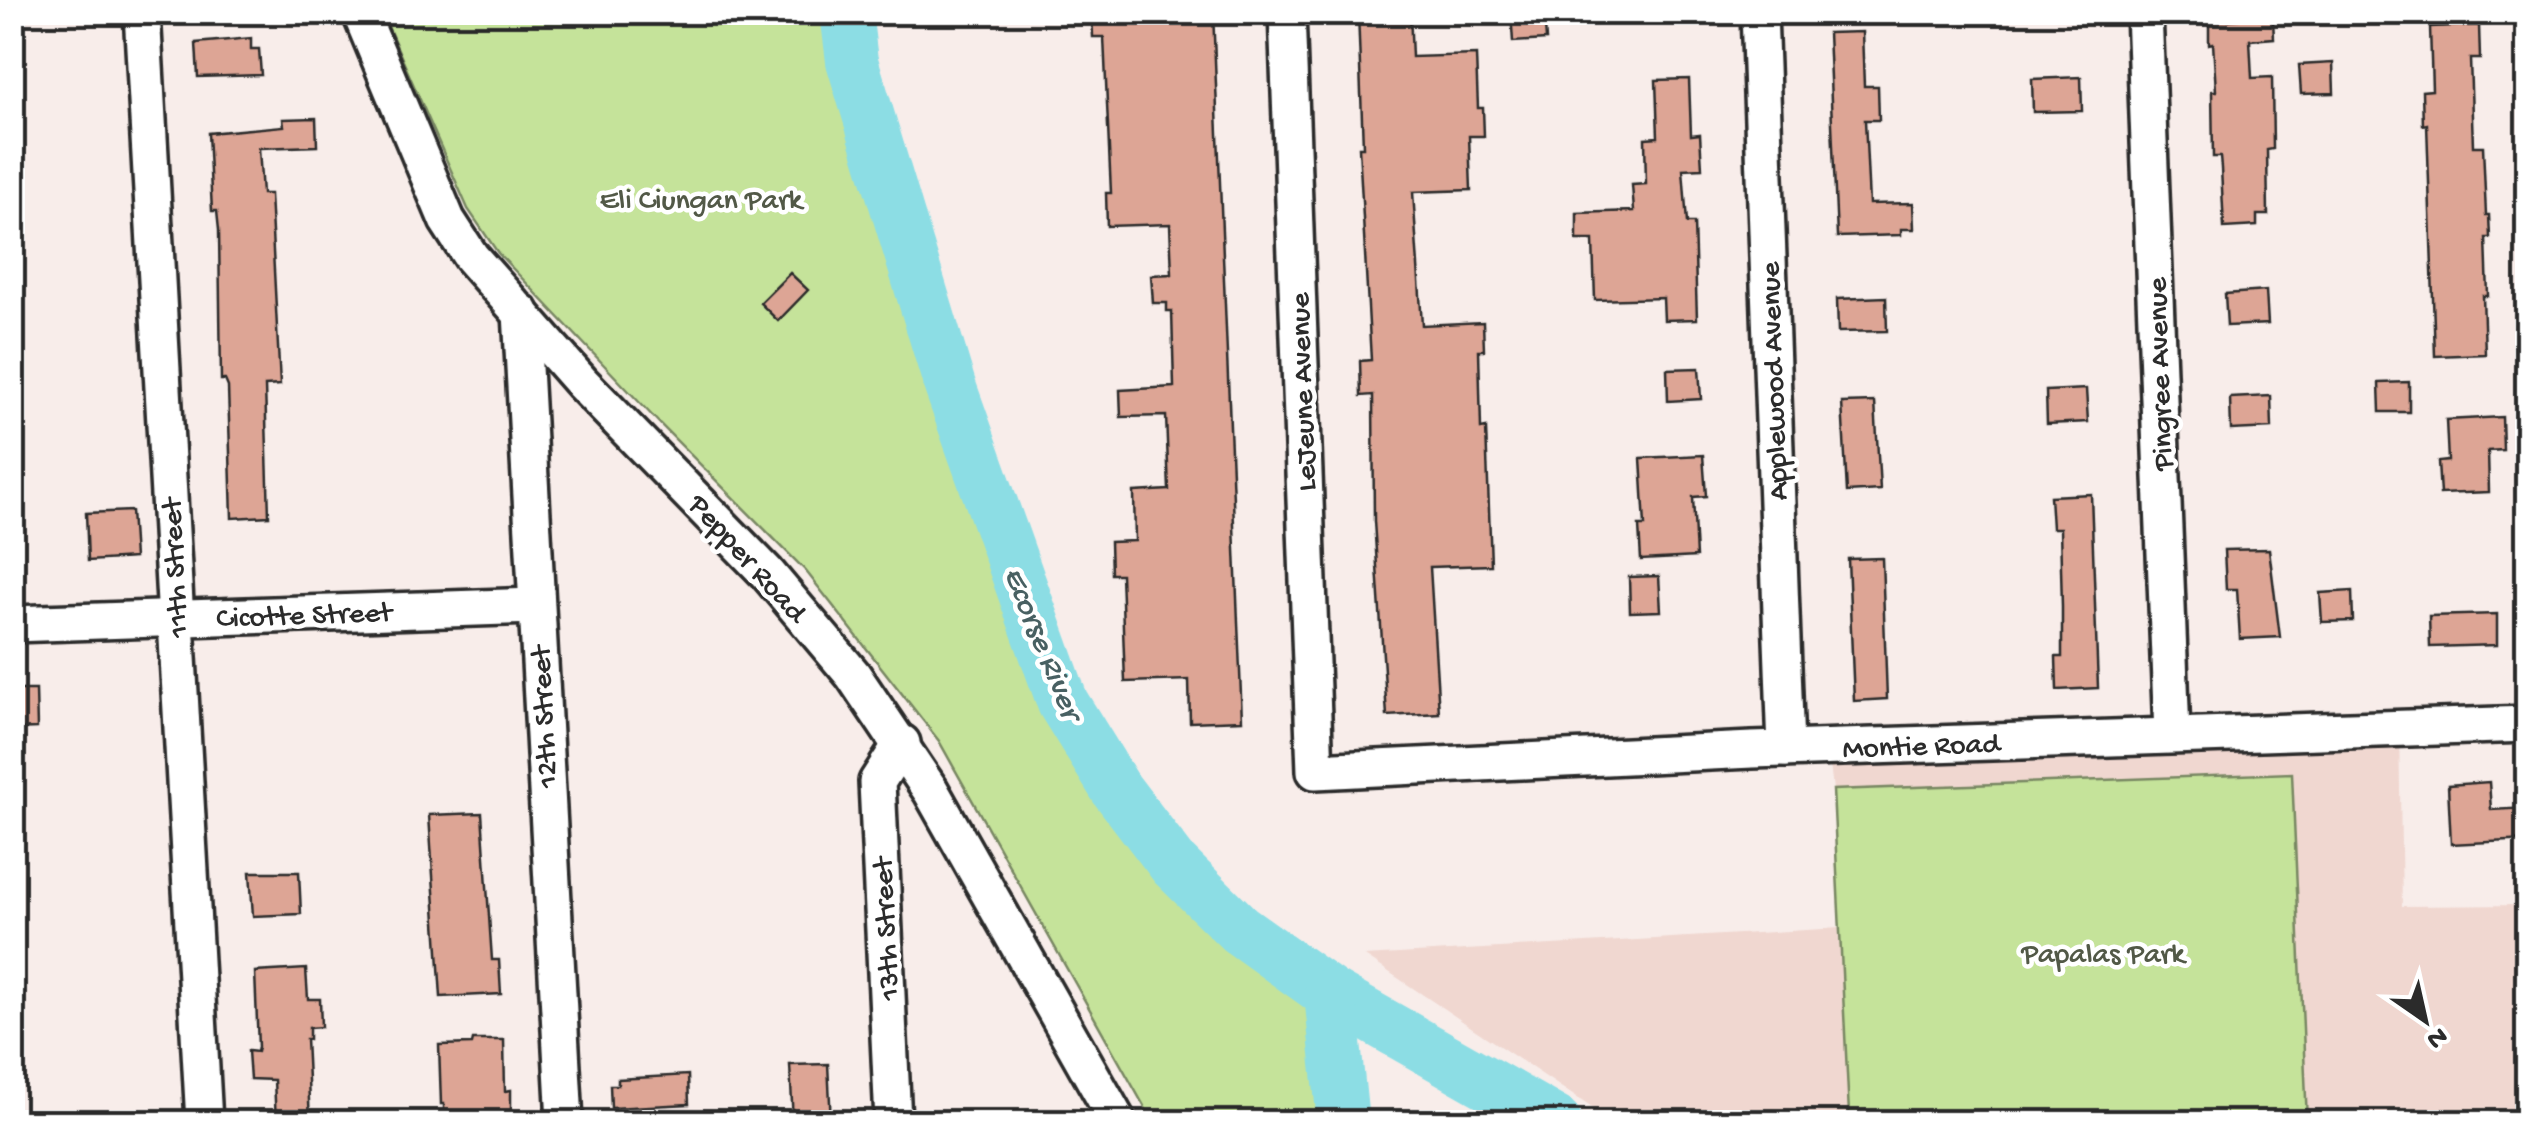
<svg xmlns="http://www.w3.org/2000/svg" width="2540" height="1135" viewBox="0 0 2540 1135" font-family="'Gochi Hand',sans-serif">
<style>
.built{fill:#f0d7d0}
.green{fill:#c5e39a;stroke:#788762;stroke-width:2.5}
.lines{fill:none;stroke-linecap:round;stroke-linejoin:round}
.river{stroke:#8cdde4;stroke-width:52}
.building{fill:#dda595;stroke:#2b2b2b;stroke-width:2.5}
.minor-casing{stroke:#2b2b2b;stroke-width:42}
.minor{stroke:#fff;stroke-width:35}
.labels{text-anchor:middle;stroke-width:9;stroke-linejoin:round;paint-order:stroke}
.park-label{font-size:30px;fill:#525947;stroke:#fff}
.street-label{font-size:30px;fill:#2b2b2b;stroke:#fff}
.water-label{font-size:32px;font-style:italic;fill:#486062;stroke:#fff}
</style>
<rect width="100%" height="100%" fill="#f8edea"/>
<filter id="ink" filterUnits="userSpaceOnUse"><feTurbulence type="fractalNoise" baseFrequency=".01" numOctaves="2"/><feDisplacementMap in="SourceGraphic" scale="20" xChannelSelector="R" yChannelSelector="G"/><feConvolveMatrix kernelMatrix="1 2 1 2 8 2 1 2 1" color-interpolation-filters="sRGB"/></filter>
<g filter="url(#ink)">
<!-- built -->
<polygon class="built" points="2399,729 2402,906 2527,905 2527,1122 1613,1122 1365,956 1840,928 1833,790 1828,747"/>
<!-- green -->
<g class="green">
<polygon points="382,13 846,13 852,61 950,386 1063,703 1116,789 1174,865 1239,929 1330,994 1342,1122 1153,1122 939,741 805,570 660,424 498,253 468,209"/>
<polygon points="2292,773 2307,1122 1874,1122 1849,1114 1833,790"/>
</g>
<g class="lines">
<!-- river -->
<g class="river">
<polyline points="846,12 852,61 950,386 1063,703 1116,789 1174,865 1239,929 1330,994 1556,1122"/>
<polyline points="1330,994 1343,1122"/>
</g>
</g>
<!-- building -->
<g class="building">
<polygon points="1092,12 1213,12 1242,720 1190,722 1189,680 1125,682 1121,574 1111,574 1110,542 1135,541 1134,492 1169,490 1166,416 1121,417 1120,390 1174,387 1172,311 1167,311 1167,303 1153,303 1151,275 1172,274 1170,224 1107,226 1106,193 1111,193 1104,37 1093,37"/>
<polygon points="1358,12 1410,12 1412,57 1476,55 1478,108 1483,108 1484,136 1469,136 1471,190 1413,192 1422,325 1483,322 1484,350 1479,350 1481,429 1486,428 1491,565 1430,567 1439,713 1387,716 1374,521 1373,395 1361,396 1360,361 1371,360 1359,147 1363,147"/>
<polygon points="1511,12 1544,12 1546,40 1513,42"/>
<polygon points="2248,18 2273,20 2274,38 2250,40 2252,78 2272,77 2273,149 2267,150 2268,215 2257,215 2257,226 2224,228 2221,168 2220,157 2213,157 2212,91 2216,91 2213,43 2209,44 2209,22"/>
<polygon points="2479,25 2480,59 2470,59 2473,146 2483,146 2486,215 2489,215 2490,238 2486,238 2488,296 2483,296 2485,354 2435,356 2427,124 2423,125 2422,91 2432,90 2430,27"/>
<polygon points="1862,32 1864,86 1878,86 1879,120 1865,120 1869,204 1913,203 1914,229 1901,229 1901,235 1837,237 1828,33"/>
<polygon points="251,38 251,49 259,49 261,75 198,77 196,43"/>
<polygon points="2333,63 2334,93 2301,94 2299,65"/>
<polygon points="2081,77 2082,111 2033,112 2032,79"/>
<polygon points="1689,79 1691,135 1700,134 1702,168 1683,169 1687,223 1694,223 1697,319 1664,320 1663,298 1595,300 1593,240 1577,240 1577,213 1634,211 1632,185 1646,184 1645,138 1658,137 1656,80"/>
<polygon points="316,118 317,146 259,148 262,194 270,194 280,385 265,386 269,516 232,518 228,387 225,380 221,380 219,230 217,211 212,211 208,133 284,126 283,119"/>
<polygon points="790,273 808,290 778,321 760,303"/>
<polygon points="2266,291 2268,324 2227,326 2225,294"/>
<polygon points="1886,297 1887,331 1838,332 1837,299"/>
<polygon points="1699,368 1701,399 1668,401 1667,369"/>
<polygon points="2409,382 2409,412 2380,412 2379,383"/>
<polygon points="2086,389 2088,422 2047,424 2046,391"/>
<polygon points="2271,396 2272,428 2231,430 2230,398"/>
<polygon points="1875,402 1880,490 1847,492 1842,403"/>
<polygon points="2502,417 2503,450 2488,451 2489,492 2440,494 2438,462 2448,461 2446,420"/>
<polygon points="1703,455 1706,496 1693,497 1696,557 1641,560 1639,526 1645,526 1641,458"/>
<polygon points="2091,494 2098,688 2057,690 2056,657 2062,657 2062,607 2060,528 2052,528 2050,496"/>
<polygon points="131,511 134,558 88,561 86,513"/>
<polygon points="2269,549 2280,637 2240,639 2237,589 2226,589 2224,550"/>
<polygon points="1882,558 1887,699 1854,701 1848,559"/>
<polygon points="1659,576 1661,611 1630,612 1629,577"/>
<polygon points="2352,591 2353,621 2322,622 2320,593"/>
<polygon points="2497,614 2497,645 2430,647 2429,616"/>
<polygon points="12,690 36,690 37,728 12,729"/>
<polygon points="2489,782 2491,810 2528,808 2528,840 2451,844 2448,785"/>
<polygon points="482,813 492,960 499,960 501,994 441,997 429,815"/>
<polygon points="250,872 299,872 301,914 253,916"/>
<polygon points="306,969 308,999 320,999 321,1027 309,1028 309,1039 306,1039 310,1121 276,1122 274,1080 250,1079 248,1051 257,1052 258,1047 255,972"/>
<polygon points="473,1040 504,1040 505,1091 511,1090 511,1112 444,1115 444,1104 441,1104 439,1045 472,1044"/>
<polygon points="828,1064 831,1122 793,1122 790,1065"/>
<polygon points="688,1075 689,1104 611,1108 610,1085 618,1085 618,1079"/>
</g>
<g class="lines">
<!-- minor casing -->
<g class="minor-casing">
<g id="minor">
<polyline points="142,12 204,1122"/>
<polyline points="360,12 447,220 471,257 582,383 767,573 853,675 931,791 1118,1122"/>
<polyline points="1287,12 1315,771 1752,750 2528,724"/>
<polyline points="1759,12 1786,749"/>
<polyline points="2144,12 2172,735"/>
<polyline points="521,312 565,1122"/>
<polyline points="12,624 536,606"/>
<polyline points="893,1122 877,782 902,743"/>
</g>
</g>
<!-- minor -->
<use href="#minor" class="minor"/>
</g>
</g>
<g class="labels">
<!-- park labels -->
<g class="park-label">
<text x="701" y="208">Eli Ciungan Park</text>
<text x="2103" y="962">Papalas Park</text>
</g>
<!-- street labels -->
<g class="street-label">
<text transform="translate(2158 374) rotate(-92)" y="10">Pingree Avenue</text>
<text transform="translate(1772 381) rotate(-92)" y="10">Applewood Avenue</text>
<text transform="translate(1301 392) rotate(-92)" y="10">LeJeune Avenue</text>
<text transform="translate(749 557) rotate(48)" y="10">Pepper Road</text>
<text transform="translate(173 568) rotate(-93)" y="10">11th Street</text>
<text transform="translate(304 613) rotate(-2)" y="10">Cicotte Street</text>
<text transform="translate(542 717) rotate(-93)" y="10">12th Street</text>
<text transform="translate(1921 744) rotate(-2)" y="10">Montie Road</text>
<text transform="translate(884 929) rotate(-93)" y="10">13th Street</text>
</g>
<!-- water labels -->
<g class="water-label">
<text transform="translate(1045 642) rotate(68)" y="11">Ecorse River</text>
</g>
</g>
<!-- margin -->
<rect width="2540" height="1135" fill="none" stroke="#fff" stroke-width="50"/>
<rect x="25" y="25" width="2490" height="1085" fill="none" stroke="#2b2b2b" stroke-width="4" filter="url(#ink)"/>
<!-- north arrow -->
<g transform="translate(2425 1020) rotate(146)" stroke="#ffffff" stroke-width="8" paint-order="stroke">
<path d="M0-8L18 38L0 25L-18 38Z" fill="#2b2b2b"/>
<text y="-15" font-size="28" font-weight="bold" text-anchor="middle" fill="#2b2b2b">N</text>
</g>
</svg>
